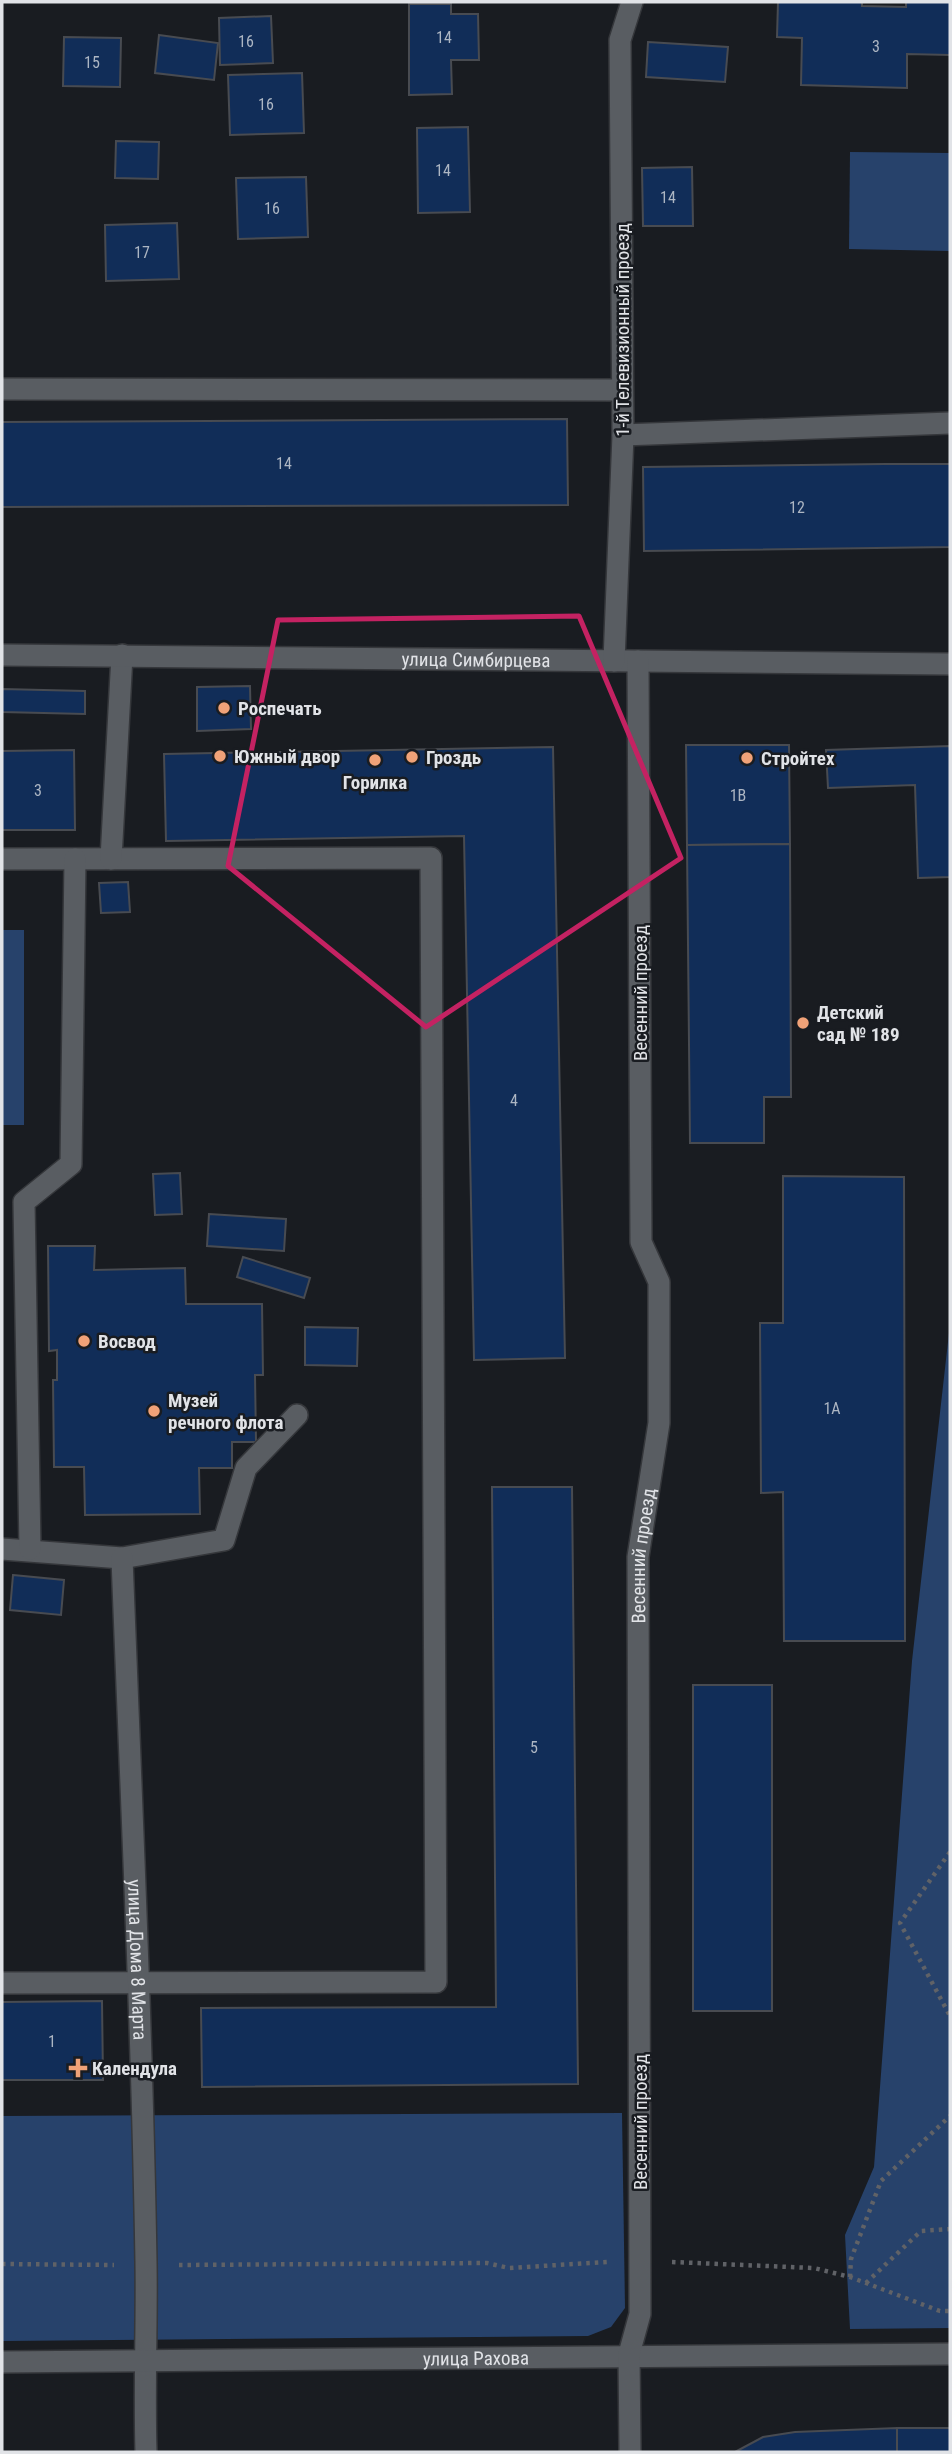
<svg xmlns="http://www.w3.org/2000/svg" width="952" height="2454" viewBox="0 0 952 2454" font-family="'Roboto Condensed',sans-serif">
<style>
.park{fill:#27426b}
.building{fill:#112d58;stroke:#484b51;stroke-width:2}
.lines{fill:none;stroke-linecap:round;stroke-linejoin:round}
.service-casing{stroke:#35373b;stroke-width:24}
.minor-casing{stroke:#35373b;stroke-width:24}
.path{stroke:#606267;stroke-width:4.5;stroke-dasharray:3.5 5;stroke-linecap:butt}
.service{stroke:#595d62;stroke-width:21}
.minor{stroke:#595d62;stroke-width:21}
.marked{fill:none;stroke:#c42262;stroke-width:5;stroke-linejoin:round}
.poi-dot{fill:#f0a278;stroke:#191c21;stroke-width:2.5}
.labels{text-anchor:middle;stroke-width:5;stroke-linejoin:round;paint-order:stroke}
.number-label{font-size:16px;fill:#adb6c3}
.street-label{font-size:19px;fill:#e1e3e7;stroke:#191c21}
.poi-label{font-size:19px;font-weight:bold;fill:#e1e3e7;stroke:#191c21;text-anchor:start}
</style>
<rect width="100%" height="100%" fill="#191c21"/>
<!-- park -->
<g class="park">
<polygon points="850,152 950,153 950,251 849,249"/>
<rect x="2" y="930" width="22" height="195"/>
<polygon points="950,1324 950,2328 850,2329 845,2235 874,2167 912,1661"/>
<polygon points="622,2113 625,2308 611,2327 588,2336 2,2341 2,2116"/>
</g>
<!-- building -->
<g class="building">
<polygon points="778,2 862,2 862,6 906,7 906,2 950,2 950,55 907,54 907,88 801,85 802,38 777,37"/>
<polygon points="409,4 451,4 451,14 478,14 479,60 451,60 452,94 409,95"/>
<polygon points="271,16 273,63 220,65 219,18"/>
<polygon points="159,35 218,43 214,80 155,73"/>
<polygon points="64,37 121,38 120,87 63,86"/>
<polygon points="648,42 728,47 725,82 646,77"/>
<polygon points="302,73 304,133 230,135 228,75"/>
<polygon points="468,127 470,212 418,213 417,128"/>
<polygon points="116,141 159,142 158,179 115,178"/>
<polygon points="692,167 693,226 643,226 642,168"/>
<polygon points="306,177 308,237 238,239 236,178"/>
<polygon points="177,223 179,279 106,281 105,225"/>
<polygon points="567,419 568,505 2,507 2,422"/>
<polygon points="884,464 950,464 950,547 644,551 643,467"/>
<polygon points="250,686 251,729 197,731 197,687"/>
<polygon points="2,689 85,691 85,714 2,712"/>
<polygon points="686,745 789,745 790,844 687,845"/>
<polygon points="950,746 950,877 918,878 915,785 828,788 826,750"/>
<polygon points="553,747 565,1358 474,1360 464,836 166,841 164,754"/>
<polygon points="74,750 75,830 2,830 2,751"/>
<polygon points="790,844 791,1097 764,1097 764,1143 690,1143 687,845"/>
<polygon points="128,882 130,912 101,913 99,883"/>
<polygon points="180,1173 182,1214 155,1215 153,1174"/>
<polygon points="783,1176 904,1177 905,1641 784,1641 783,1492 761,1493 760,1323 783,1323"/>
<polygon points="209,1214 286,1219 284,1251 207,1246"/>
<polygon points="48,1246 95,1246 94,1270 185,1268 186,1304 262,1304 263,1375 255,1375 256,1442 232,1442 232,1468 199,1468 200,1514 85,1515 84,1467 54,1467 53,1380 57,1380 57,1350 49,1351"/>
<polygon points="243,1257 310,1278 304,1298 237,1277"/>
<polygon points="305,1327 358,1328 357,1366 305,1365"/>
<polygon points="492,1487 572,1487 578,2084 202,2087 201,2008 496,2007"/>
<polygon points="13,1575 64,1580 61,1615 10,1610"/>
<rect x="693" y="1685" width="79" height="326"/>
<polygon points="102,2001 103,2080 2,2080 2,2002"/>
<rect x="897" y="2428" width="53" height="24"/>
<polygon points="897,2428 897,2452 735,2452 763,2437 795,2432"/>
</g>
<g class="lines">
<!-- service casing -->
<g class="service-casing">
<g id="service">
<polyline points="2,389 622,390"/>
<polyline points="623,435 950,423"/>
<polyline points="2,859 431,858 436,1982 2,1983"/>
<polyline points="111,859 122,655"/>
<polyline points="2,1549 122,1558 224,1540 246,1468 297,1415"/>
<polyline points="30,1549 24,1202 71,1164 75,859"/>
</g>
</g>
<!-- minor casing -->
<g class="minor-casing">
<g id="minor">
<path id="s1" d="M2,655L950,664"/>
<polyline points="614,661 623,435 620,40 632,2"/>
<path id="s2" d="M122,1558C131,1793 142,2027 146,2262C147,2325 144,2389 146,2452"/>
<path id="s3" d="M2,2362L950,2354"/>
<path id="s4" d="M630,2452L629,2354L640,2314L638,1557L659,1423V1282L641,1242L638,661"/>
</g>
</g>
<!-- path -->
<g class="path">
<polyline points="950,1852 900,1923 950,2016"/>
<polyline points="672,2262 814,2268 850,2277 940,2311 950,2311"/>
<polyline points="2,2264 114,2265"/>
<polyline points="179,2265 487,2263 509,2268 607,2262"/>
<polyline points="850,2277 851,2259 881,2181 950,2116"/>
<polyline points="866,2283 921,2231 950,2229"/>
</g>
<!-- service -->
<use href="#service" class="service"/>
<!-- minor -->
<use href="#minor" class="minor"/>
</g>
<!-- marked area -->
<path class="marked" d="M579,616L681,858L426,1027L228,866L278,620Z"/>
<!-- markers -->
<g class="poi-dot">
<circle cx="224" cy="708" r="7"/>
<circle cx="220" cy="756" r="7"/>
<circle cx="412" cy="757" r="7"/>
<circle cx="747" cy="758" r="7"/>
<circle cx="375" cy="760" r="7"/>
<circle cx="803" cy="1023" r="7"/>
<circle cx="84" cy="1341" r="7"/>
<circle cx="154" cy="1411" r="7"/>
<path d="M74.5 2057.5h7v7h7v7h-7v7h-7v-7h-7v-7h7z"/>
</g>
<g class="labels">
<!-- number labels -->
<g class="number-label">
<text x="444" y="43">14</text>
<text x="246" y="47">16</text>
<text x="876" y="52">3</text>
<text x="92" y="68">15</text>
<text x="266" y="110">16</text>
<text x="443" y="176">14</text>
<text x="668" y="203">14</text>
<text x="272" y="214">16</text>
<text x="142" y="258">17</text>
<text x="284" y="469">14</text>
<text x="797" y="513">12</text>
<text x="38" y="796">3</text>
<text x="738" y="801">1В</text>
<text x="514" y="1106">4</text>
<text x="832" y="1414">1А</text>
<text x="534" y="1753">5</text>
<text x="52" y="2047">1</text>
</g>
<!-- street labels -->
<g class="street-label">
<text transform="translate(622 330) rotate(-90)" y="7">1-й Телевизионный проезд</text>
<text dy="7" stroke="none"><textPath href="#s1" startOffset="474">улица Симбирцева</textPath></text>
<text transform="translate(640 993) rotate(-90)" y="7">Весенний проезд</text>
<text dy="7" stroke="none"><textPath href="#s4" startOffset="898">Весенний проезд</textPath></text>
<text dy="7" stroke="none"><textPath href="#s2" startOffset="402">улица Дома 8 Марта</textPath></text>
<text transform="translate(640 2122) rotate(-90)" y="7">Весенний проезд</text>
<text dy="7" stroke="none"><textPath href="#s3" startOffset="474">улица Рахова</textPath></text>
</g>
<!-- poi labels -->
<g class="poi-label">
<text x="238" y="715">Роспечать</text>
<text x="234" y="763">Южный двор</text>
<text x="426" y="764">Гроздь</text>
<text x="761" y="765">Стройтех</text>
<text x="375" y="789" text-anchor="middle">Горилка</text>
<text x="817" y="1019">Детский<tspan x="817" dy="22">сад № 189</tspan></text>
<text x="98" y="1348">Восвод</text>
<text x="168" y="1407">Музей<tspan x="168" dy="22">речного флота</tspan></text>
<text x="92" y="2075">Календула</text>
</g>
</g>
<!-- border -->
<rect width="952" height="2454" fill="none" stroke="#e1e3e7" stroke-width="7"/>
</svg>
